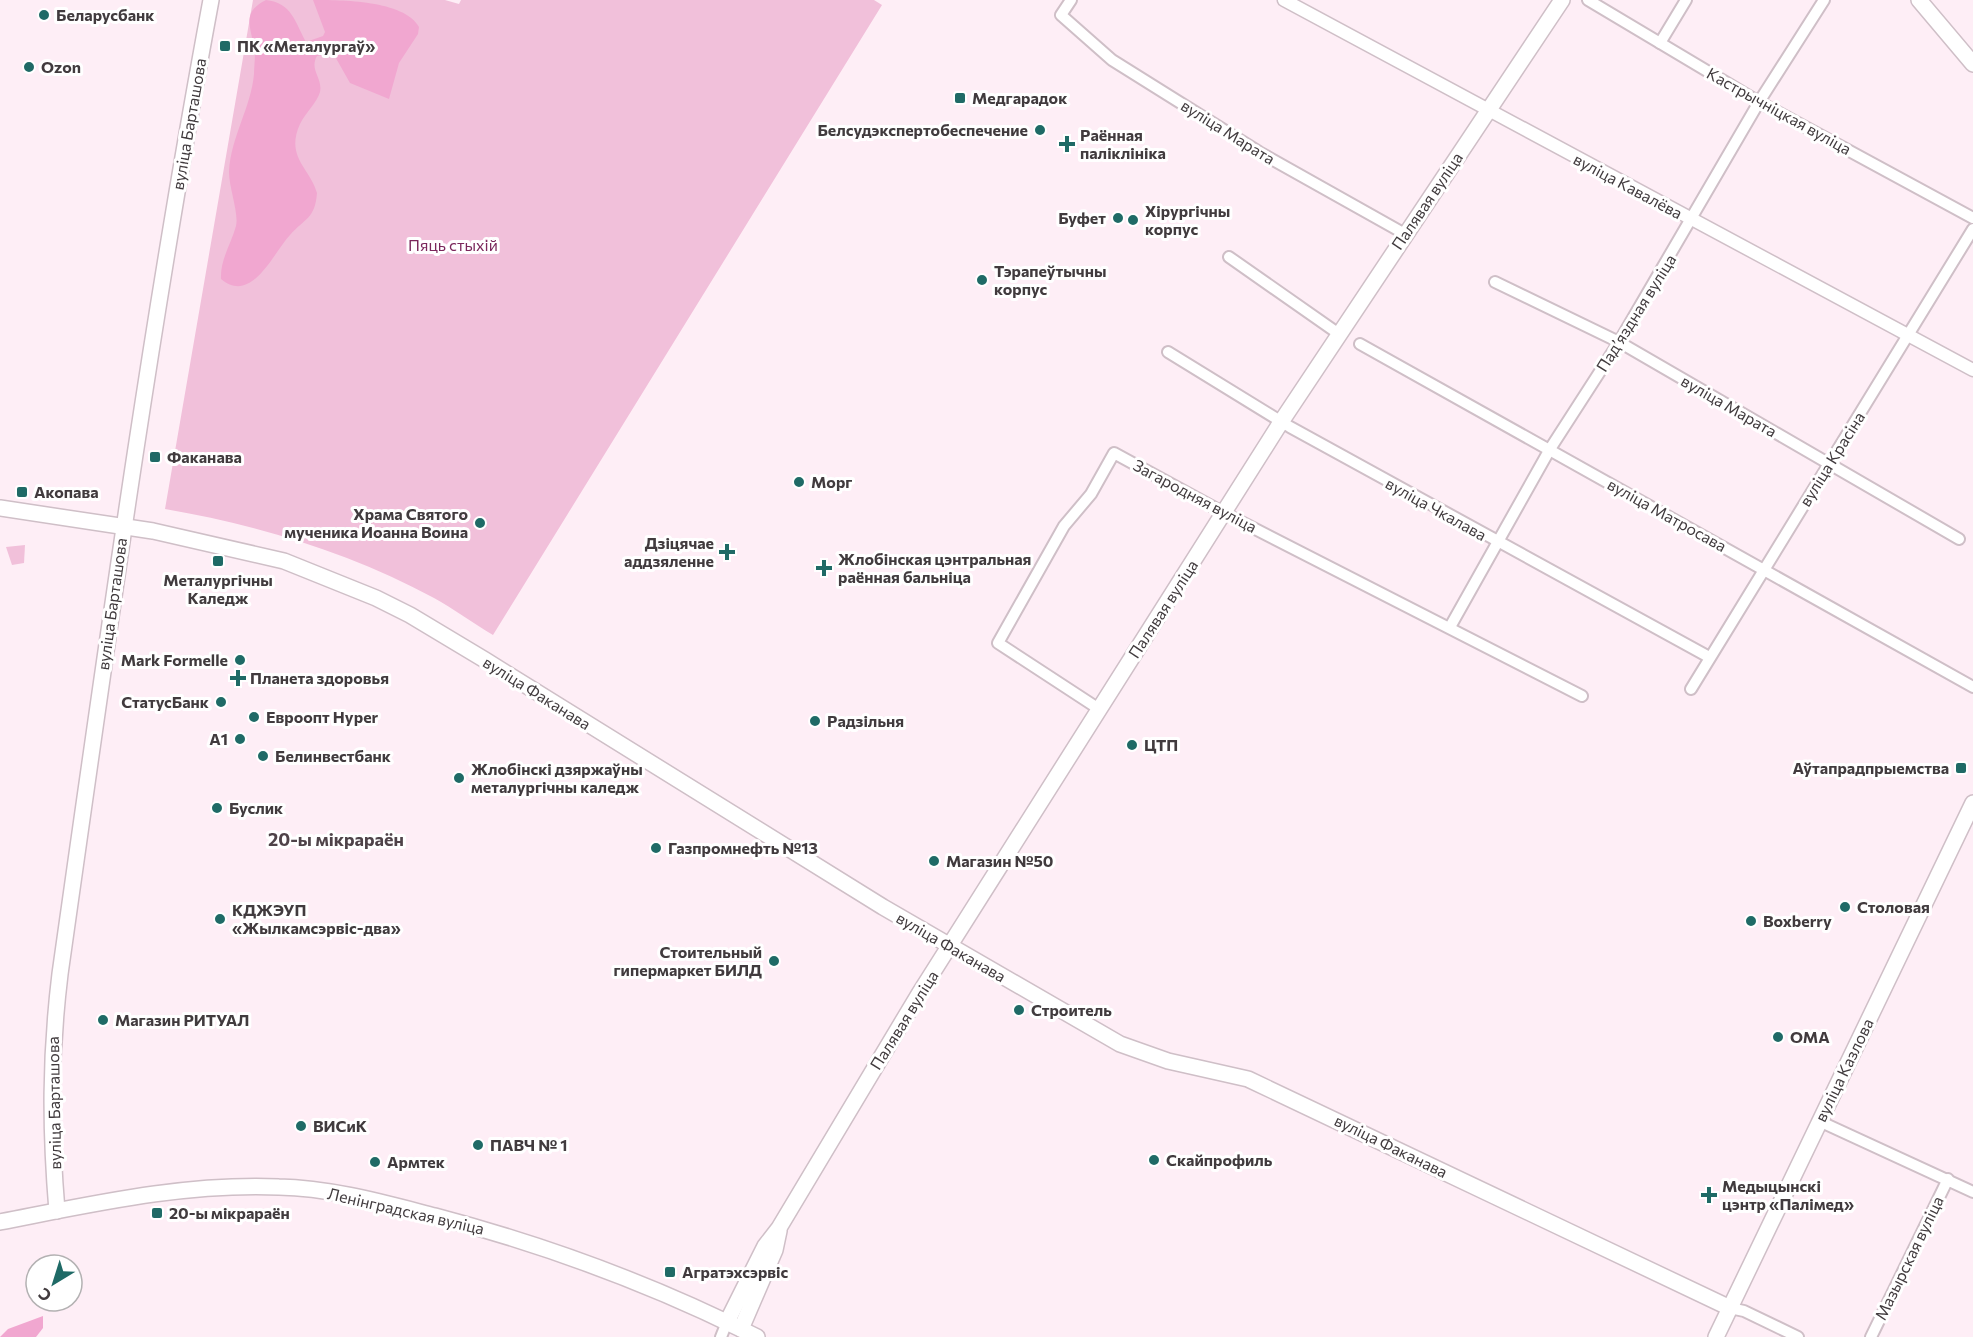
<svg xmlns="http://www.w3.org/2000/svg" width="1973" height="1337" viewBox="0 0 1973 1337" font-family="Commissioner,sans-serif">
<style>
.green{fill:#f1c0da}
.water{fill:#f1a7d0}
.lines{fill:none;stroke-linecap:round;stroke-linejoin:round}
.minor-casing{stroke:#cfbfc7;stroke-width:14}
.tertiary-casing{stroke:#cfbfc7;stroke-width:15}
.secondary-casing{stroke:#cfbfc7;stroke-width:18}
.minor{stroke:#fff;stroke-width:10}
.tertiary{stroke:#fff;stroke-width:12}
.secondary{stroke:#fff;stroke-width:15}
.poi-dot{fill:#1f6a66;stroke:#fff;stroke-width:2}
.labels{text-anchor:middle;stroke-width:6;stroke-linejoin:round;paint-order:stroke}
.poi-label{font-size:16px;font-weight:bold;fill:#413b3e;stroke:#fff;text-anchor:start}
.street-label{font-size:16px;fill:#413b3e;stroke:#fff}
.park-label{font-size:16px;fill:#7b275c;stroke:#fff}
.neighbourhood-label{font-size:18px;font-weight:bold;fill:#4f4349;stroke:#fff}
</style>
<rect width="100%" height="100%" fill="#feeef6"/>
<!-- green -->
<g class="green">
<path d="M253,0H445L459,4L461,0H874L882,5L493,635C473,623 454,609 434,598C351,553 258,525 165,509Z"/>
<polygon points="25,545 24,563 12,565 6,547"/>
</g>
<!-- water -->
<g class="water">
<path d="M266,0C292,3 295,22 306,42L323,36L325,32L313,0C341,0 404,0 419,27L418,34L399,63L389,99L350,83L333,53L317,56C309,70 323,78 320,92C317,103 305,113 300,124C285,157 310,168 317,193C315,219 305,218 290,235C273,253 252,305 221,279C220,260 231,244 236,226C239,213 229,188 229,172C231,136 251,108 254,74C254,65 256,55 254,47C250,25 242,12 266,0Z"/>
<polygon points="43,1316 43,1328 36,1337 0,1337 8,1329"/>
</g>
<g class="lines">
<!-- minor casing -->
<g class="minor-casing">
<g id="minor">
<polyline points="1071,0 1061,15 1112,60 1259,152 1405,234"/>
<polyline points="1588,0 1759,102 1973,218"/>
<polyline points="1660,43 1686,0"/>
<polyline points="1229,257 1339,334"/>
<polyline points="1495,282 1619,342 1959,539"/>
<polyline points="1360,344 1973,687"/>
<polyline points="1168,352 1290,427 1709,657"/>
<polyline points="1450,627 1550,449 1619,342 1759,102 1824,0"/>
<polyline points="1691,689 1973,229"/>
<polyline points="1099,709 998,643 1064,526 1091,494 1114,453 1224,513 1582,696"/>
<polyline points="1819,1121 1973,1192"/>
<polyline points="1730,1308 1744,1311 1798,1337"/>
<polyline points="721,1337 727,1322"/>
<polyline points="1871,1337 1948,1179"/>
</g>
</g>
<!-- tertiary casing -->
<g class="tertiary-casing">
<polyline id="tertiary" points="1284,0 1973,370"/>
</g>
<!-- secondary casing -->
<g class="secondary-casing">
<g id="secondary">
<polyline points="1919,0 1973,64"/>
<polyline points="0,508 153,531 284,561 376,598 410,615 485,660 883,907 1120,1044 1168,1061 1248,1079 1730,1308"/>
<path d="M57,1211C50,1128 50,1057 60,974C106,649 151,323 211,0"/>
<path d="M0,1222C93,1204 184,1183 279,1187C331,1188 384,1203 435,1216C549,1246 652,1284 757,1337"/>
<polyline points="727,1322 765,1246 779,1228 919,994 1281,422 1562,0"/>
<polyline points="741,1329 775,1250 779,1231"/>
<polyline points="1716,1337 1973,803"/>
</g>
</g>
<!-- minor -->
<use href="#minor" class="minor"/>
<!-- tertiary -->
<use href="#tertiary" class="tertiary"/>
<!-- secondary -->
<use href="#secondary" class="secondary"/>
</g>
<!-- markers -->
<g class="poi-dot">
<circle cx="44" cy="15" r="6"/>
<rect x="219" y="40" width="12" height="12" rx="3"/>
<circle cx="29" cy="67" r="6"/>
<rect x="954" y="92" width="12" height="12" rx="3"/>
<circle cx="1040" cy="130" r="6"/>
<path d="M1064 135h6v6h6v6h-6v6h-6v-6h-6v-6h6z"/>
<circle cx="1118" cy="218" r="6"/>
<circle cx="1133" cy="220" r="6"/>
<circle cx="982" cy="280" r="6"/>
<rect x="149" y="451" width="12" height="12" rx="3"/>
<circle cx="799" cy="482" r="6"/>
<rect x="16" y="486" width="12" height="12" rx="3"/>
<circle cx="480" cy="523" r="6"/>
<path d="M724 543h6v6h6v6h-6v6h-6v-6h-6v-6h6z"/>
<rect x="212" y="555" width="12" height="12" rx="3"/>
<path d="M821 559h6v6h6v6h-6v6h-6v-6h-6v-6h6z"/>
<circle cx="240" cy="660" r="6"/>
<path d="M235 669h6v6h6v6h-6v6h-6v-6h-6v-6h6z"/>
<circle cx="221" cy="702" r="6"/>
<circle cx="254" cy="717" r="6"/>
<circle cx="815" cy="721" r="6"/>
<circle cx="240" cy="739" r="6"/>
<circle cx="1132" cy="745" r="6"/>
<circle cx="263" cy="756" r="6"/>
<rect x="1955" y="762" width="12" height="12" rx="3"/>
<circle cx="459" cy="778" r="6"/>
<circle cx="217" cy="808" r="6"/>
<circle cx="656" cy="848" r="6"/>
<circle cx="934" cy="861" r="6"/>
<circle cx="1845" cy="907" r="6"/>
<circle cx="220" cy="919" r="6"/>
<circle cx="1751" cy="921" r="6"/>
<circle cx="774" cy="961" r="6"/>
<circle cx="1019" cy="1010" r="6"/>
<circle cx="103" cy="1020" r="6"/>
<circle cx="1778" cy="1037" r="6"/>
<circle cx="301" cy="1126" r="6"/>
<circle cx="478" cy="1145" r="6"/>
<circle cx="1154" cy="1160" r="6"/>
<circle cx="375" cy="1162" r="6"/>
<path d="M1706 1186h6v6h6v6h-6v6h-6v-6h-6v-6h6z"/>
<rect x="151" y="1207" width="12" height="12" rx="3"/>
<rect x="664" y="1266" width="12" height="12" rx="3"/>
</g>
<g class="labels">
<!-- poi labels -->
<g class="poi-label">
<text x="56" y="21">Беларусбанк</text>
<text x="237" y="52">ПК «Металургаў»</text>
<text x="41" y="73">Ozon</text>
<text x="972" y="104">Медгарадок</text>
<text x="1028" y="136" text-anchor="end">Белсудэкспертобеспечение</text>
<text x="1080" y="141">Раённая<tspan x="1080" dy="18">паліклініка</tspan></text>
<text x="1145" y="217">Хірургічны<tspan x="1145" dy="18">корпус</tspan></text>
<text x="1106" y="224" text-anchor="end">Буфет</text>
<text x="994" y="277">Тэрапеўтычны<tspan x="994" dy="18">корпус</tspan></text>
<text x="167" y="463">Факанава</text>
<text x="811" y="488">Морг</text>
<text x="34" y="498">Акопава</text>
<text x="468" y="520" text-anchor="end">Храма Святого<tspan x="468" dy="18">мученика Иоанна Воина</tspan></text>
<text x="714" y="549" text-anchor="end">Дзіцячае<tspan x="714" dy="18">аддзяленне</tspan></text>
<text x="838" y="565">Жлобінская цэнтральная<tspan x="838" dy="18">раённая бальніца</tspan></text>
<text x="218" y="586" text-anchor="middle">Металургічны<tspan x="218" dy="18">Каледж</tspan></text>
<text x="228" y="666" text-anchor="end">Mark Formelle</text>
<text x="250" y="684">Планета здоровья</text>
<text x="209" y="708" text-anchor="end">СтатусБанк</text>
<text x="266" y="723">Евроопт Hyper</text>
<text x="827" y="727">Радзільня</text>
<text x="228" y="745" text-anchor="end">A1</text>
<text x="1144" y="751">ЦТП</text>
<text x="275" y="762">Белинвестбанк</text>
<text x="1949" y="774" text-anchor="end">Аўтапрадпрыемства</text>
<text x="471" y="775">Жлобінскі дзяржаўны<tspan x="471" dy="18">металургічны каледж</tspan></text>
<text x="229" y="814">Буслик</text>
<text x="668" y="854">Газпромнефть №13</text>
<text x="946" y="867">Магазин №50</text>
<text x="1857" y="913">Столовая</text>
<text x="232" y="916">КДЖЭУП<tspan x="232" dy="18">«Жылкамсэрвіс-два»</tspan></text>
<text x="1763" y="927">Boxberry</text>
<text x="762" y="958" text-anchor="end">Стоительный<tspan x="762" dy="18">гипермаркет БИЛД</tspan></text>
<text x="1031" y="1016">Строитель</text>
<text x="115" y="1026">Магазин РИТУАЛ</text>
<text x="1790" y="1043">ОМА</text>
<text x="313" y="1132">ВИСиК</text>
<text x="490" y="1151">ПАВЧ № 1</text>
<text x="1166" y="1166">Скайпрофиль</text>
<text x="387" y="1168">Армтек</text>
<text x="1722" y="1192">Медыцынскі<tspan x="1722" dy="18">цэнтр «Палімед»</tspan></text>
<text x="169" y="1219">20-ы мікрараён</text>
<text x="682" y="1278">Агратэхсэрвіс</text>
</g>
<!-- street labels -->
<g class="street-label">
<text transform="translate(1779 111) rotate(29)" y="6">Кастрычніцкая вуліца</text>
<text transform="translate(189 124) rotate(-80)" y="6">вуліца Барташова</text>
<text transform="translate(1228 132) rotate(32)" y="6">вуліца Марата</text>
<text transform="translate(1628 186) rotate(28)" y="6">вуліца Кавалёва</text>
<text transform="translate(1427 201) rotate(-56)" y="6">Палявая вуліца</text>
<text transform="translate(1636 313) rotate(-58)" y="6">Падʼяздная вуліца</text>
<text transform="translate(1729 406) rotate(30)" y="6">вуліца Марата</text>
<text transform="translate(1832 459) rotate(-58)" y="6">вуліца Красіна</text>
<text transform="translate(1195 496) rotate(28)" y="6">Загародняя вуліца</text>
<text transform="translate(1436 509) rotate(29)" y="6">вуліца Чкалава</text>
<text transform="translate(1667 515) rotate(29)" y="6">вуліца Матросава</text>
<text transform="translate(112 604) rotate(-82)" y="6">вуліца Барташова</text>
<text transform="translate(1163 609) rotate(-57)" y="6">Палявая вуліца</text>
<text transform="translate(537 693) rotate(32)" y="6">вуліца Факанава</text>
<text transform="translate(951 947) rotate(30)" y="6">вуліца Факанава</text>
<text transform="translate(904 1020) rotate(-58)" y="6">Палявая вуліца</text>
<text transform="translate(1844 1070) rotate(-64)" y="6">вуліца Казлова</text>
<text transform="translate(54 1103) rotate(-91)" y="6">вуліца Барташова</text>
<text transform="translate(1391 1146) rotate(26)" y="6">вуліца Факанава</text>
<text transform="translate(406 1211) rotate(13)" y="6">Ленінградская вуліца</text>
<text transform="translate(1909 1258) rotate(-64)" y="6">Мазырская вуліца</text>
</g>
<!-- park labels -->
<g class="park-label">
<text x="453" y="251">Пяць стыхій</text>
</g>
<!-- neighbourhood labels -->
<g class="neighbourhood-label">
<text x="336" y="846">20-ы мікрараён</text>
</g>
</g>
<!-- north arrow -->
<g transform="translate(54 1283) rotate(218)"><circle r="28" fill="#ffffff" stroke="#b3b1b2" stroke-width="1.5"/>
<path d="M0-4.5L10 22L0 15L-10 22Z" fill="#1f6a66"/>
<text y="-9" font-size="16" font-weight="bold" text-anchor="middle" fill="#413b3e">С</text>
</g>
</svg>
